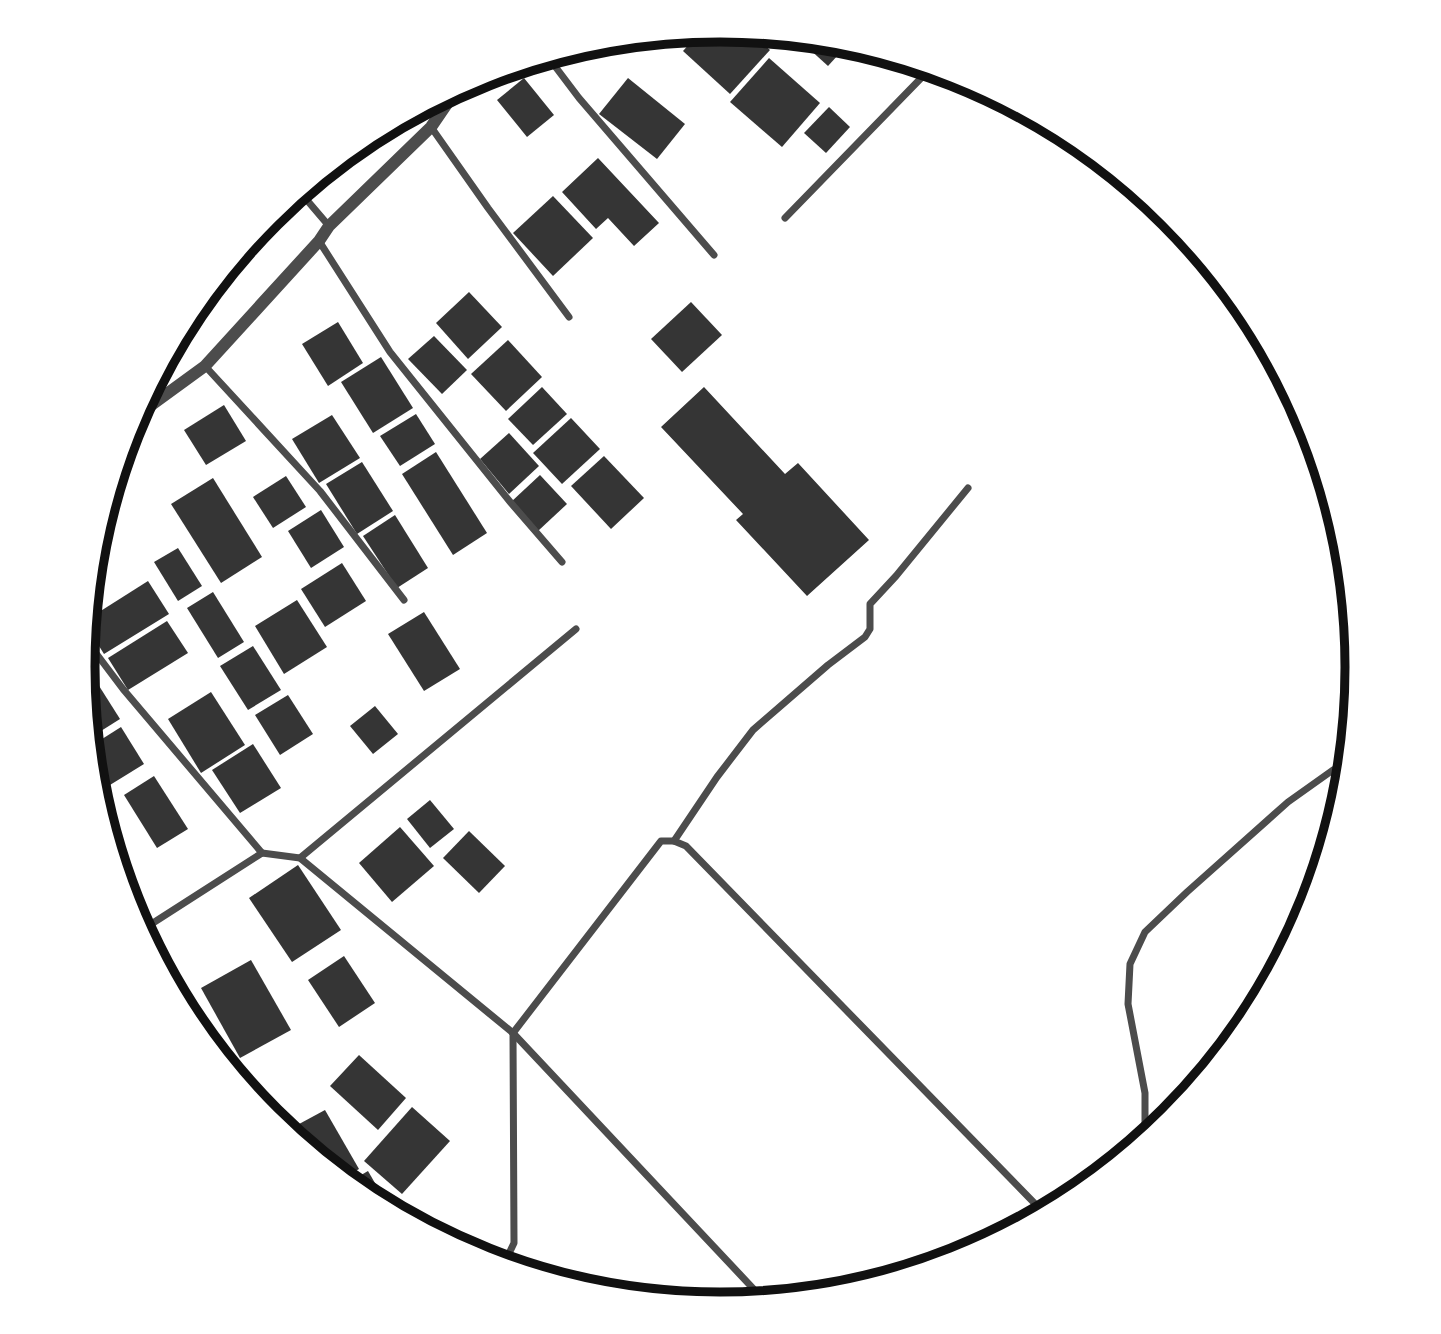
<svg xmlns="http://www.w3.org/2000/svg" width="1441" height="1334" viewBox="0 0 1441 1334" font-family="Arial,sans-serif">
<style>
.building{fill:#353535}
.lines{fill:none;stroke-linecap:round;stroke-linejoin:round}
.minor{stroke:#4c4c4c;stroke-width:7}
.tertiary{stroke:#4c4c4c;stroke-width:12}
.rim{fill:none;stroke:#111;stroke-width:9}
</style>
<rect width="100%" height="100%" fill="#fff"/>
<!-- building -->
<g class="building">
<polygon points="721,30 751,33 770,50 730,94 683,51 700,32"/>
<polygon points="796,37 845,42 849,43 828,66"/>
<polygon points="769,58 820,103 782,147 730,102"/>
<polygon points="524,78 554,115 527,137 497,100"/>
<polygon points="628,78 685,124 657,159 599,114"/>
<polygon points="829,107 850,127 826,153 804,133"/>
<polygon points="365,138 370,144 329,182 322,174"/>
<polygon points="598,158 659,223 634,246 608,218 596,229 562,192"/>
<polygon points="553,196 593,238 553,276 513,233"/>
<polygon points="469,292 502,327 468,359 436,323"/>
<polygon points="691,302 722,335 682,372 651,339"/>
<polygon points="338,322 363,363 328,386 302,344"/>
<polygon points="434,336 467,370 442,394 408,359"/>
<polygon points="508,340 542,377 506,411 471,374"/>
<polygon points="381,357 413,408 373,433 341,382"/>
<polygon points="542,387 567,414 533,445 508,419"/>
<polygon points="704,387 785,474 798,463 869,540 807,596 736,520 743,514 661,427"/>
<polygon points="224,405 246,441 206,465 184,430"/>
<polygon points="416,414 435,444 400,466 380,436"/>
<polygon points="332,415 360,458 319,483 292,439"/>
<polygon points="571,418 600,449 562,484 533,453"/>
<polygon points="509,433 539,466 509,494 480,459"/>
<polygon points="436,452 487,533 453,555 402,474"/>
<polygon points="604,456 644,498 611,529 571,486"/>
<polygon points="362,462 393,511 357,534 326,484"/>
<polygon points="540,475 567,504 538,531 511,502"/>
<polygon points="286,476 306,507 273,528 253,497"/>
<polygon points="213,478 262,557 221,583 171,504"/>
<polygon points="321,510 344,547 311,568 288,531"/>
<polygon points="395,515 428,568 397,588 363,536"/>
<polygon points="178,548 202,586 178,601 154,562"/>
<polygon points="342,563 366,601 325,627 301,589"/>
<polygon points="148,581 169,614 104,654 87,627 88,619"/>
<polygon points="213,592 244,642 218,658 187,608"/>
<polygon points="297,600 327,647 284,674 255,626"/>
<polygon points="424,612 460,669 424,691 388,634"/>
<polygon points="167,621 188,653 128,690 108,658"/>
<polygon points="253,646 281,690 248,710 220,666"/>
<polygon points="89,670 120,719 93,736 90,731 84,673"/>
<polygon points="211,692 245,745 201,773 168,719"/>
<polygon points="288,695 313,734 280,755 255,715"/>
<polygon points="375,706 398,734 373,754 350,726"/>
<polygon points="121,727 144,764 97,793 95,789 91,746"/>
<polygon points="253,744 281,788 240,813 212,770"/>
<polygon points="154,776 188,829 157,848 124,795"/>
<polygon points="430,800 454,829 430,848 407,819"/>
<polygon points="400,827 434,866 392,902 359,863"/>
<polygon points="469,831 505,866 479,893 443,858"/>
<polygon points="115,852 130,876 123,881 114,853"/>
<polygon points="298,865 341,930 292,962 249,898"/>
<polygon points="344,956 375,1003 339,1027 308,980"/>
<polygon points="251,960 291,1030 240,1058 201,988"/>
<polygon points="184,998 205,1036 204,1037 190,1021 180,1001"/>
<polygon points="359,1055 406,1098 378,1130 330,1086"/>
<polygon points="412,1107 450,1141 402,1194 364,1161"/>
<polygon points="325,1110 359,1169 343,1178 291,1135 288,1130"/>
<polygon points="368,1171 390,1209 366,1197 349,1182"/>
</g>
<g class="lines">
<!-- minor -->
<g class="minor">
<polyline points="548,57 579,98 714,255"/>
<polyline points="431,127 488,208 569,317"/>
<polyline points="300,192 329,226"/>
<polyline points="785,218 927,72 918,64"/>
<polyline points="319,241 390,352 511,503 562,562"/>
<polyline points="205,366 320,491 404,600"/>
<polyline points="86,640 123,689 262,853"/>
<polyline points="674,841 717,777 753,730 828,665 865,637 870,629 870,604 896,576 968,488"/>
<polyline points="300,858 576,629"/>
<polyline points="142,930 262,853 300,858 513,1033 764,1300"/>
<polyline points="513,1033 661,841 674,841 686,846 1044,1213"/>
<polyline points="1145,1139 1145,1093 1128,1004 1130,964 1145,932 1187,892 1288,802 1333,770 1348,764"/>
<polyline points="504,1264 514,1243 513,1034"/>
</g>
<!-- tertiary -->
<polyline class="tertiary" points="135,417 205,366 319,241 329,226 431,127 457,89"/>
</g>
<!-- crop -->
<path d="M0 0H1441V1334H0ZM95 667a625 625 0 1 1 1250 0a625 625 0 1 1-1250 0Z" fill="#fff" fill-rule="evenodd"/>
<path class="rim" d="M95 667a625 625 0 1 1 1250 0a625 625 0 1 1-1250 0Z"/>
</svg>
